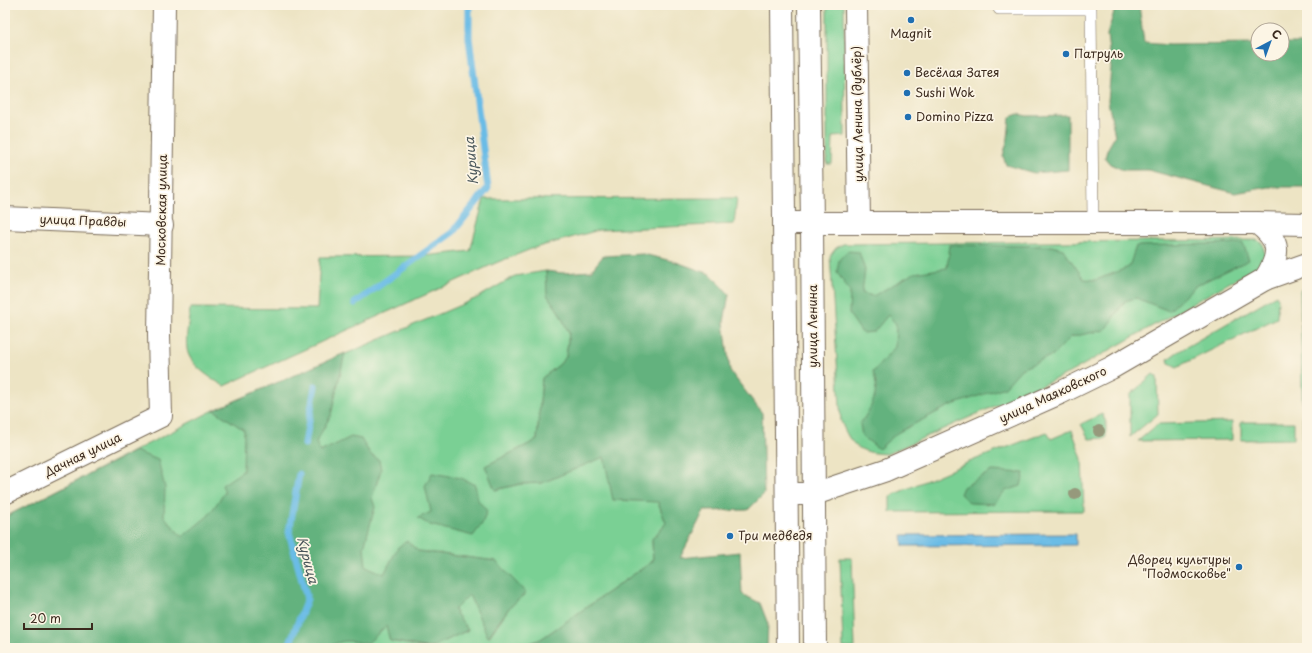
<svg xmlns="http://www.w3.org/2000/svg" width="1312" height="653" viewBox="0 0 1312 653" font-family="'Playpen Sans',sans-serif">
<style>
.green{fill:#7ad094;stroke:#5a7d59}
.forest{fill:#63b27e;stroke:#4f6e4e}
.water{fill:#6abce6;stroke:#527382}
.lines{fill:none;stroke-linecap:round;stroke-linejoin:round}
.stream{stroke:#6abce6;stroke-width:7}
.lane-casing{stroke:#796b58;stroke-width:12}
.street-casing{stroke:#796b58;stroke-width:24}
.secondary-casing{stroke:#796b58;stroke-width:24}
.primary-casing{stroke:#796b58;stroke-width:24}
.lane{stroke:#fff;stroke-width:11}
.street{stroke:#fff;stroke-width:22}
.secondary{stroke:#fff;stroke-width:22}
.primary{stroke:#fff;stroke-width:22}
.tree{fill:#96997c}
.poi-dot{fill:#1f6fb2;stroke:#fcf5e5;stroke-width:1.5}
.labels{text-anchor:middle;stroke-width:3.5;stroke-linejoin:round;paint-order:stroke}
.poi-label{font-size:12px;fill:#3b2a1e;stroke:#fcf5e5;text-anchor:start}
.street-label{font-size:12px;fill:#3b2a1e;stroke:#fcf5e5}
.water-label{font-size:13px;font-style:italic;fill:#49565a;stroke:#fcf5e5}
</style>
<rect width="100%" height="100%" fill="#fcf5e5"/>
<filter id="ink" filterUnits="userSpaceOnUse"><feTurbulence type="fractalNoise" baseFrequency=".025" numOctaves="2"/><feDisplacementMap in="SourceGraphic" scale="8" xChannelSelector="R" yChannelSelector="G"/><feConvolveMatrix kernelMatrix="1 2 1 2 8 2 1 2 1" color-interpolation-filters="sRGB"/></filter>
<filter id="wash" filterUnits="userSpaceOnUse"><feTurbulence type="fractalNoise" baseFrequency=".012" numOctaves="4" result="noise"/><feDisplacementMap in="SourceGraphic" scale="16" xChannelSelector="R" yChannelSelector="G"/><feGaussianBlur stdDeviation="0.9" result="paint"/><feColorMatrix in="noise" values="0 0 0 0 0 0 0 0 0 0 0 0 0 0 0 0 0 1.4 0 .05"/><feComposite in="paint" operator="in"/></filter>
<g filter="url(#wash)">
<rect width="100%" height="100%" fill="#ede4c4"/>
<!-- green -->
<g class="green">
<polygon points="827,5 844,5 845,136 833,137 832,164 827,164"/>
<path d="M737,198L734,224L599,230L534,248L498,262L224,386C212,379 189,365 187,349C185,337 189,321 190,308L317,309L320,257L424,256L470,251L484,199Z"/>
<path d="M1257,240L1263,244L1265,257L1257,267L1069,373L887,454C860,453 851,447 841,421L830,256L836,248L843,244Z"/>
<polygon points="546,271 548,295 559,312 569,333 566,357 559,365 542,378 537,440 486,466 495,490 520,484 542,483 604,456 658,502 666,523 652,539 653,561 541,639 517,648 430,648 468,630 453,610 469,594 489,637 509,608 496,561 418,551 387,626 390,641 427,648 5,648 5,517 214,410 477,298 515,276"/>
<polygon points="1307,288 1307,439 1303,439 1300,290"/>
<polygon points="1276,295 1278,298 1277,318 1177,367 1169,363 1168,359 1176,353"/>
<polygon points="1153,374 1157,377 1158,414 1130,437 1130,395"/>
<polygon points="1102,414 1106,422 1106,438 1089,439 1081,424"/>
<polygon points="1232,422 1232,440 1138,441 1158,424"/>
<polygon points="1241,422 1294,422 1294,439 1241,440"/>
<polygon points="1072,430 1082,459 1084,511 890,512 890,496 974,460 1047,432 1051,439"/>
<polygon points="840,558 852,558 855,648 843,648"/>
</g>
<!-- forest -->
<g class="forest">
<polygon points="1116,5 1139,5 1144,43 1169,45 1258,44 1258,54 1282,54 1282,43 1307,43 1307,187 1269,187 1235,193 1148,170 1123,170 1110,164 1105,158 1107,150 1115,136 1108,101 1111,68 1107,35"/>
<polygon points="1018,114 1027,116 1068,115 1068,170 1034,173 1006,165 1003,156 1008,138 1010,117"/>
<path d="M1243,243L1249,260L1195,286L1169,311L1136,298L1125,301L1105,330L1071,337L1053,355L1021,369L1005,387L949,406L897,433L879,449L862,436L860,424C871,408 881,392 873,372L895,347L896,324L888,315L874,332L862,333L849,314L850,292L837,272L839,260L847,251L859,252L865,270L862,293L873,296L914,273L947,268L950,245L1052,246L1063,249L1084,279L1096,280L1129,267L1136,246Z"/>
<polygon points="643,254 676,262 710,274 729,294 724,322 730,371 762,413 764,494 748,510 704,511 680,558 740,552 742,594 760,603 768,624 767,648 517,648 541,639 653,561 652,539 666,523 658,502 613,500 604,457 542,483 520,484 495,490 485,466 537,440 542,378 559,365 566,357 569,333 559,312 547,295 546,271 563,273 591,271 603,256"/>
<path d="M345,353L331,415L316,442L320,452L351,437L361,439L371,455L379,460L381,470L372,498L375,507L364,547L366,566L384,574L398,547L407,541L418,551L496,561L526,593L509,608L488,637L469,595L454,610L468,630L430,648L390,641L386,626L367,644C351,641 342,638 328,648H5V517L135,451L158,460L165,488L164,516L182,537L208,516L225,492L222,485L243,471L244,430L214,410Z"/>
<polygon points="992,471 1024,473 1021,486 1005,491 994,504 970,503 960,494 963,487"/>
<polygon points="432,473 461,478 475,485 478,500 487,511 482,524 473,536 430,525 418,518 431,512 425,486"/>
</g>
<!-- water -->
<polygon class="water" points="1076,534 1076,545 903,546 902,535"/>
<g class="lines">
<!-- stream -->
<g class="stream">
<polyline points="355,303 453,232 488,188 469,38 469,5"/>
<polyline points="305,444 315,386"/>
<polyline points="288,648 307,599 289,532 299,474"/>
</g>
</g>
</g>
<g filter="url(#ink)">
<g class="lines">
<!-- lane casing -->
<g class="lane-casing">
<polyline id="lane" points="997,5 999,9 1091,9 1093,223"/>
</g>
<!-- street casing -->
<g class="street-casing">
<g id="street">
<polyline points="856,5 859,223"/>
<polyline points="5,218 162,225"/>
<polyline points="5,493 161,416 159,335 164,5"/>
</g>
</g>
<!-- secondary casing -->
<g class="secondary-casing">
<g id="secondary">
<polyline points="785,223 1257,223 1307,224"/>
<path d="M1257,223C1281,241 1281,254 1265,279"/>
<polyline points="788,494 814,494 886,470 1060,393 1111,368 1265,279 1307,264"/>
</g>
</g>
<!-- primary casing -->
<g class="primary-casing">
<g id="primary">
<polyline points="782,5 788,648"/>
<polyline points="809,5 812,223 815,648"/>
</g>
</g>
<!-- lane -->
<use href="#lane" class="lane"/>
<!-- street -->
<use href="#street" class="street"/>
<!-- secondary -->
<use href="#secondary" class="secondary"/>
<!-- primary -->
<use href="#primary" class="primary"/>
</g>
<!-- trees -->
<g class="tree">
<circle cx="1099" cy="431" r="6"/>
<circle cx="1075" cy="494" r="6"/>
</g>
</g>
<!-- markers -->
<g class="poi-dot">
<circle cx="911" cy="20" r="4"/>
<circle cx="1066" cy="54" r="4"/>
<circle cx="907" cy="73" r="4"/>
<circle cx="907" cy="93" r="4"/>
<circle cx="908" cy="117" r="4"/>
<circle cx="730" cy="536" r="4"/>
<circle cx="1239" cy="567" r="4"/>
</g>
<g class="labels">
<!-- poi labels -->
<g class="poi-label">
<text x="911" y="38" text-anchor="middle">Magnit</text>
<text x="1074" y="58">Патруль</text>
<text x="915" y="77">Весёлая Затея</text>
<text x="915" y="97">Sushi Wok</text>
<text x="916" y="121">Domino Pizza</text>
<text x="738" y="540">Три медведя</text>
<text x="1231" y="564" text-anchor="end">Дворец культуры<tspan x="1231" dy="14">"Подмосковье"</tspan></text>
</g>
<!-- street labels -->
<g class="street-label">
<text transform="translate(858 114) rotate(-91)" y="4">улица Ленина (дублёр)</text>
<text transform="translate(162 210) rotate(-89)" y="4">Московская улица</text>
<text transform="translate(83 221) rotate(2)" y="4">улица Правды</text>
<text transform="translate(813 326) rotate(-90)" y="4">улица Ленина</text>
<text transform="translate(1053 395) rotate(-25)" y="4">улица Маяковского</text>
<text transform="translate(83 455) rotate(-26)" y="4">Дачная улица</text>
</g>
<!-- water labels -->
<g class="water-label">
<text transform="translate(471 161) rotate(-95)" y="5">Курица</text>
<text transform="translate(308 560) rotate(75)" y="5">Курица</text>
</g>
</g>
<!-- margin -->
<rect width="1312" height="653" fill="none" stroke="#fcf5e5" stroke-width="20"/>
<!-- north arrow -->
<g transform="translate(1270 42) rotate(41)"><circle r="19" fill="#fcf5e5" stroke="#afa495"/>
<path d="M0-3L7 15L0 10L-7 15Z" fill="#1f6fb2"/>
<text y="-6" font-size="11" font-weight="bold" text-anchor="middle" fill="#3b2a1e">С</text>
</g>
<!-- scale -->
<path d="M24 623v6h68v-6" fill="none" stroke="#3b2a1e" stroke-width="2"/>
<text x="30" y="623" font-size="12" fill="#3b2a1e" stroke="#fcf5e5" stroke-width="3" paint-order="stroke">20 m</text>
</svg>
